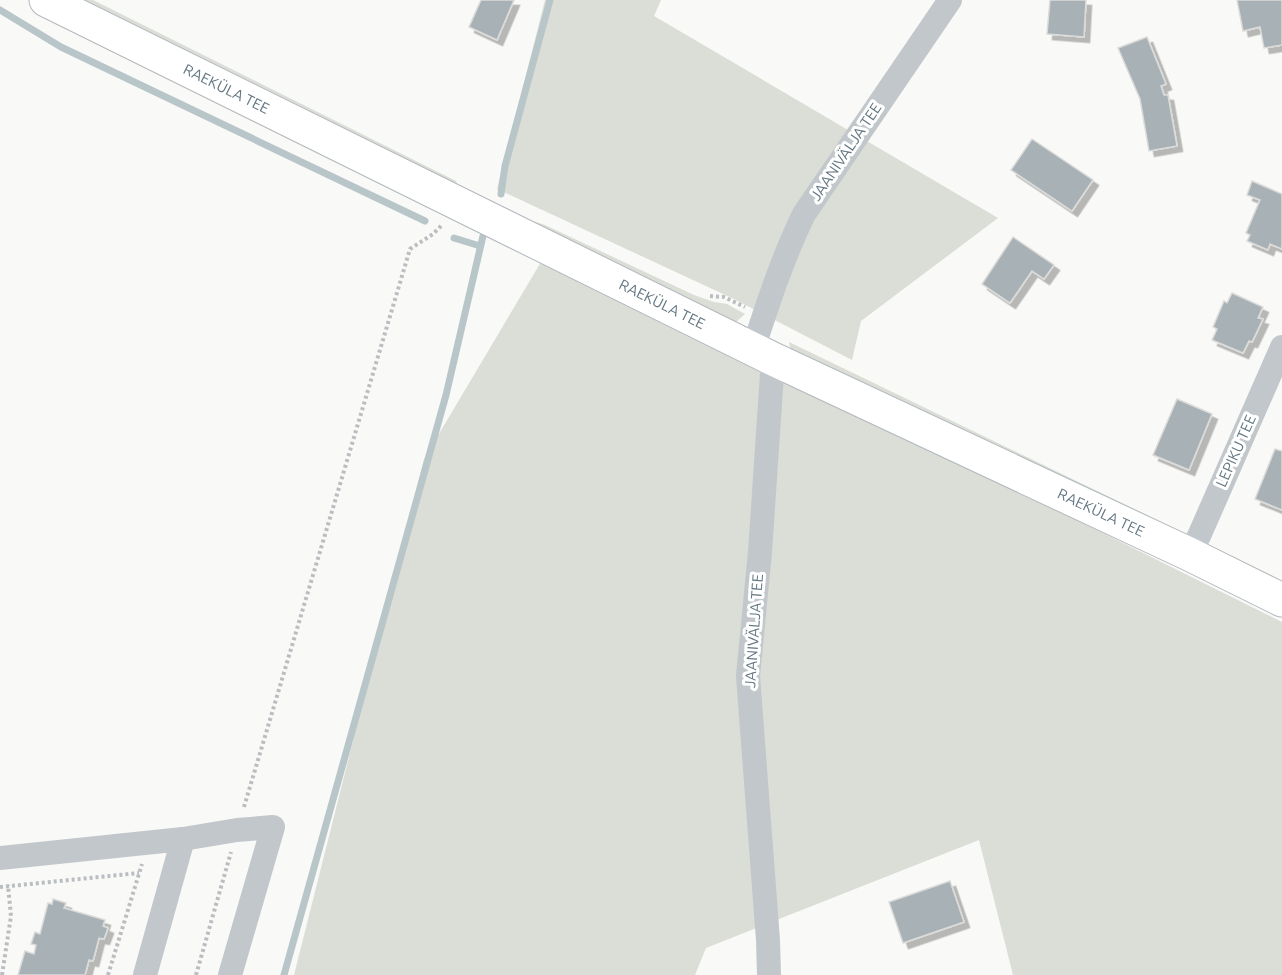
<svg xmlns="http://www.w3.org/2000/svg" width="1282" height="975" viewBox="0 0 1282 975" font-family="Ubuntu,sans-serif">
<style>
.green{fill:#daded6}
.lines{fill:none;stroke-linecap:round;stroke-linejoin:round}
.stream{stroke:#b8c6c9;stroke-width:7}
.building{fill:#a7b1b6;stroke:#dbdbd9;stroke-width:1.5;filter:url(#shadow)}
.secondary-casing{stroke:#b2b9be;stroke-width:35}
.path{stroke:#babec1;stroke-width:4;stroke-dasharray:3 3;stroke-linecap:butt}
.street{stroke:#c2c7cb;stroke-width:24}
.secondary{stroke:#fff;stroke-width:33}
.labels{text-anchor:middle;stroke-width:6;stroke-linejoin:round;paint-order:stroke}
.street-label{font-size:15px;fill:#647782;stroke:#fff}
</style>
<defs>
<filter id="shadow"><feDropShadow dx="5.5" dy="5.5" stdDeviation="0" flood-color="#0004"/></filter>
</defs>
<rect width="100%" height="100%" fill="#f9f9f7"/>
<!-- green -->
<g class="green">
<polygon points="69,0 93,0 456,181 457,184 453,188"/>
<polygon points="545,0 661,0 654,16 998,218 861,321 852,360 736,300 497,189"/>
<polygon points="508,213 545,225 694,295 714,302 727,304 745,314 736,322 725,321"/>
<polygon points="541,262 783,374 1282,622 1282,975 1013,975 979,840 706,948 695,975 294,975 424,459"/>
<polygon points="789,342 1186,534 1167,536 791,352"/>
</g>
<g class="lines">
<!-- stream -->
<g class="stream">
<polyline points="0,10 61,47 425,221"/>
<polyline points="501,194 505,166 550,0"/>
<polyline points="454,238 480,246"/>
<polyline points="284,975 446,395 483,236"/>
</g>
</g>
<!-- building -->
<g class="building">
<polygon points="481,0 514,0 497,40 469,27"/>
<polygon points="1050,0 1086,0 1084,37 1047,34"/>
<polygon points="1237,0 1282,0 1282,45 1264,48 1260,27 1243,31"/>
<polygon points="1147,37 1166,84 1161,86 1164,95 1168,95 1177,146 1149,151 1140,99 1118,48"/>
<polygon points="1032,139 1093,180 1072,211 1011,170"/>
<polygon points="1252,181 1282,194 1282,249 1270,244 1268,250 1247,241 1250,235 1246,233 1260,200 1247,195"/>
<polygon points="1013,237 1054,265 1044,279 1032,271 1010,303 982,284"/>
<polygon points="1232,293 1263,307 1258,318 1263,319 1252,342 1249,341 1243,353 1212,340 1217,329 1213,327 1224,301 1227,303"/>
<polygon points="1177,399 1212,414 1189,470 1153,455"/>
<polygon points="1275,449 1282,451 1282,510 1255,499"/>
<polygon points="950,881 964,922 903,943 889,902"/>
<polygon points="53,899 66,903 64,908 105,920 103,926 108,928 104,939 99,938 93,961 89,960 85,975 18,975 25,951 34,954 36,945 31,944 35,932 40,934 48,903 52,904"/>
</g>
<g class="lines">
<!-- secondary casing -->
<g class="secondary-casing">
<g id="secondary">
<path id="s1" d="M46,0L773,359L1189,554L1282,600"/>
</g>
</g>
<!-- path -->
<g class="path">
<polyline points="710,296 724,297 745,307"/>
<polyline points="244,807 410,249 433,234 442,225"/>
<polyline points="0,887 139,873"/>
<polyline points="2,975 11,916 8,885"/>
<polyline points="108,975 142,864"/>
<polyline points="196,975 231,852"/>
</g>
<!-- street -->
<g class="street">
<path d="M753,349C768,303 783,257 804,214L950,0"/>
<polyline points="1189,554 1199,536 1282,347"/>
<polyline points="0,858 183,839 237,830 273,827 230,975"/>
<polyline points="145,975 183,839"/>
<polyline points="769,975 768,940 748,676 760,552 773,359"/>
</g>
<!-- secondary -->
<use href="#secondary" class="secondary"/>
</g>
<g class="labels">
<!-- street labels -->
<g class="street-label">
<text dy="5" stroke="none"><textPath href="#s1" startOffset="201">RAEKÜLA TEE</textPath></text>
<text transform="translate(846 152) rotate(-56)" y="5">JAANIVÄLJA TEE</text>
<text dy="5" stroke="none"><textPath href="#s1" startOffset="687">RAEKÜLA TEE</textPath></text>
<text transform="translate(1236 451) rotate(-66)" y="5">LEPIKU TEE</text>
<text dy="5" stroke="none"><textPath href="#s1" startOffset="1173">RAEKÜLA TEE</textPath></text>
<text transform="translate(754 631) rotate(-86)" y="5">JAANIVÄLJA TEE</text>
</g>
</g>
</svg>
